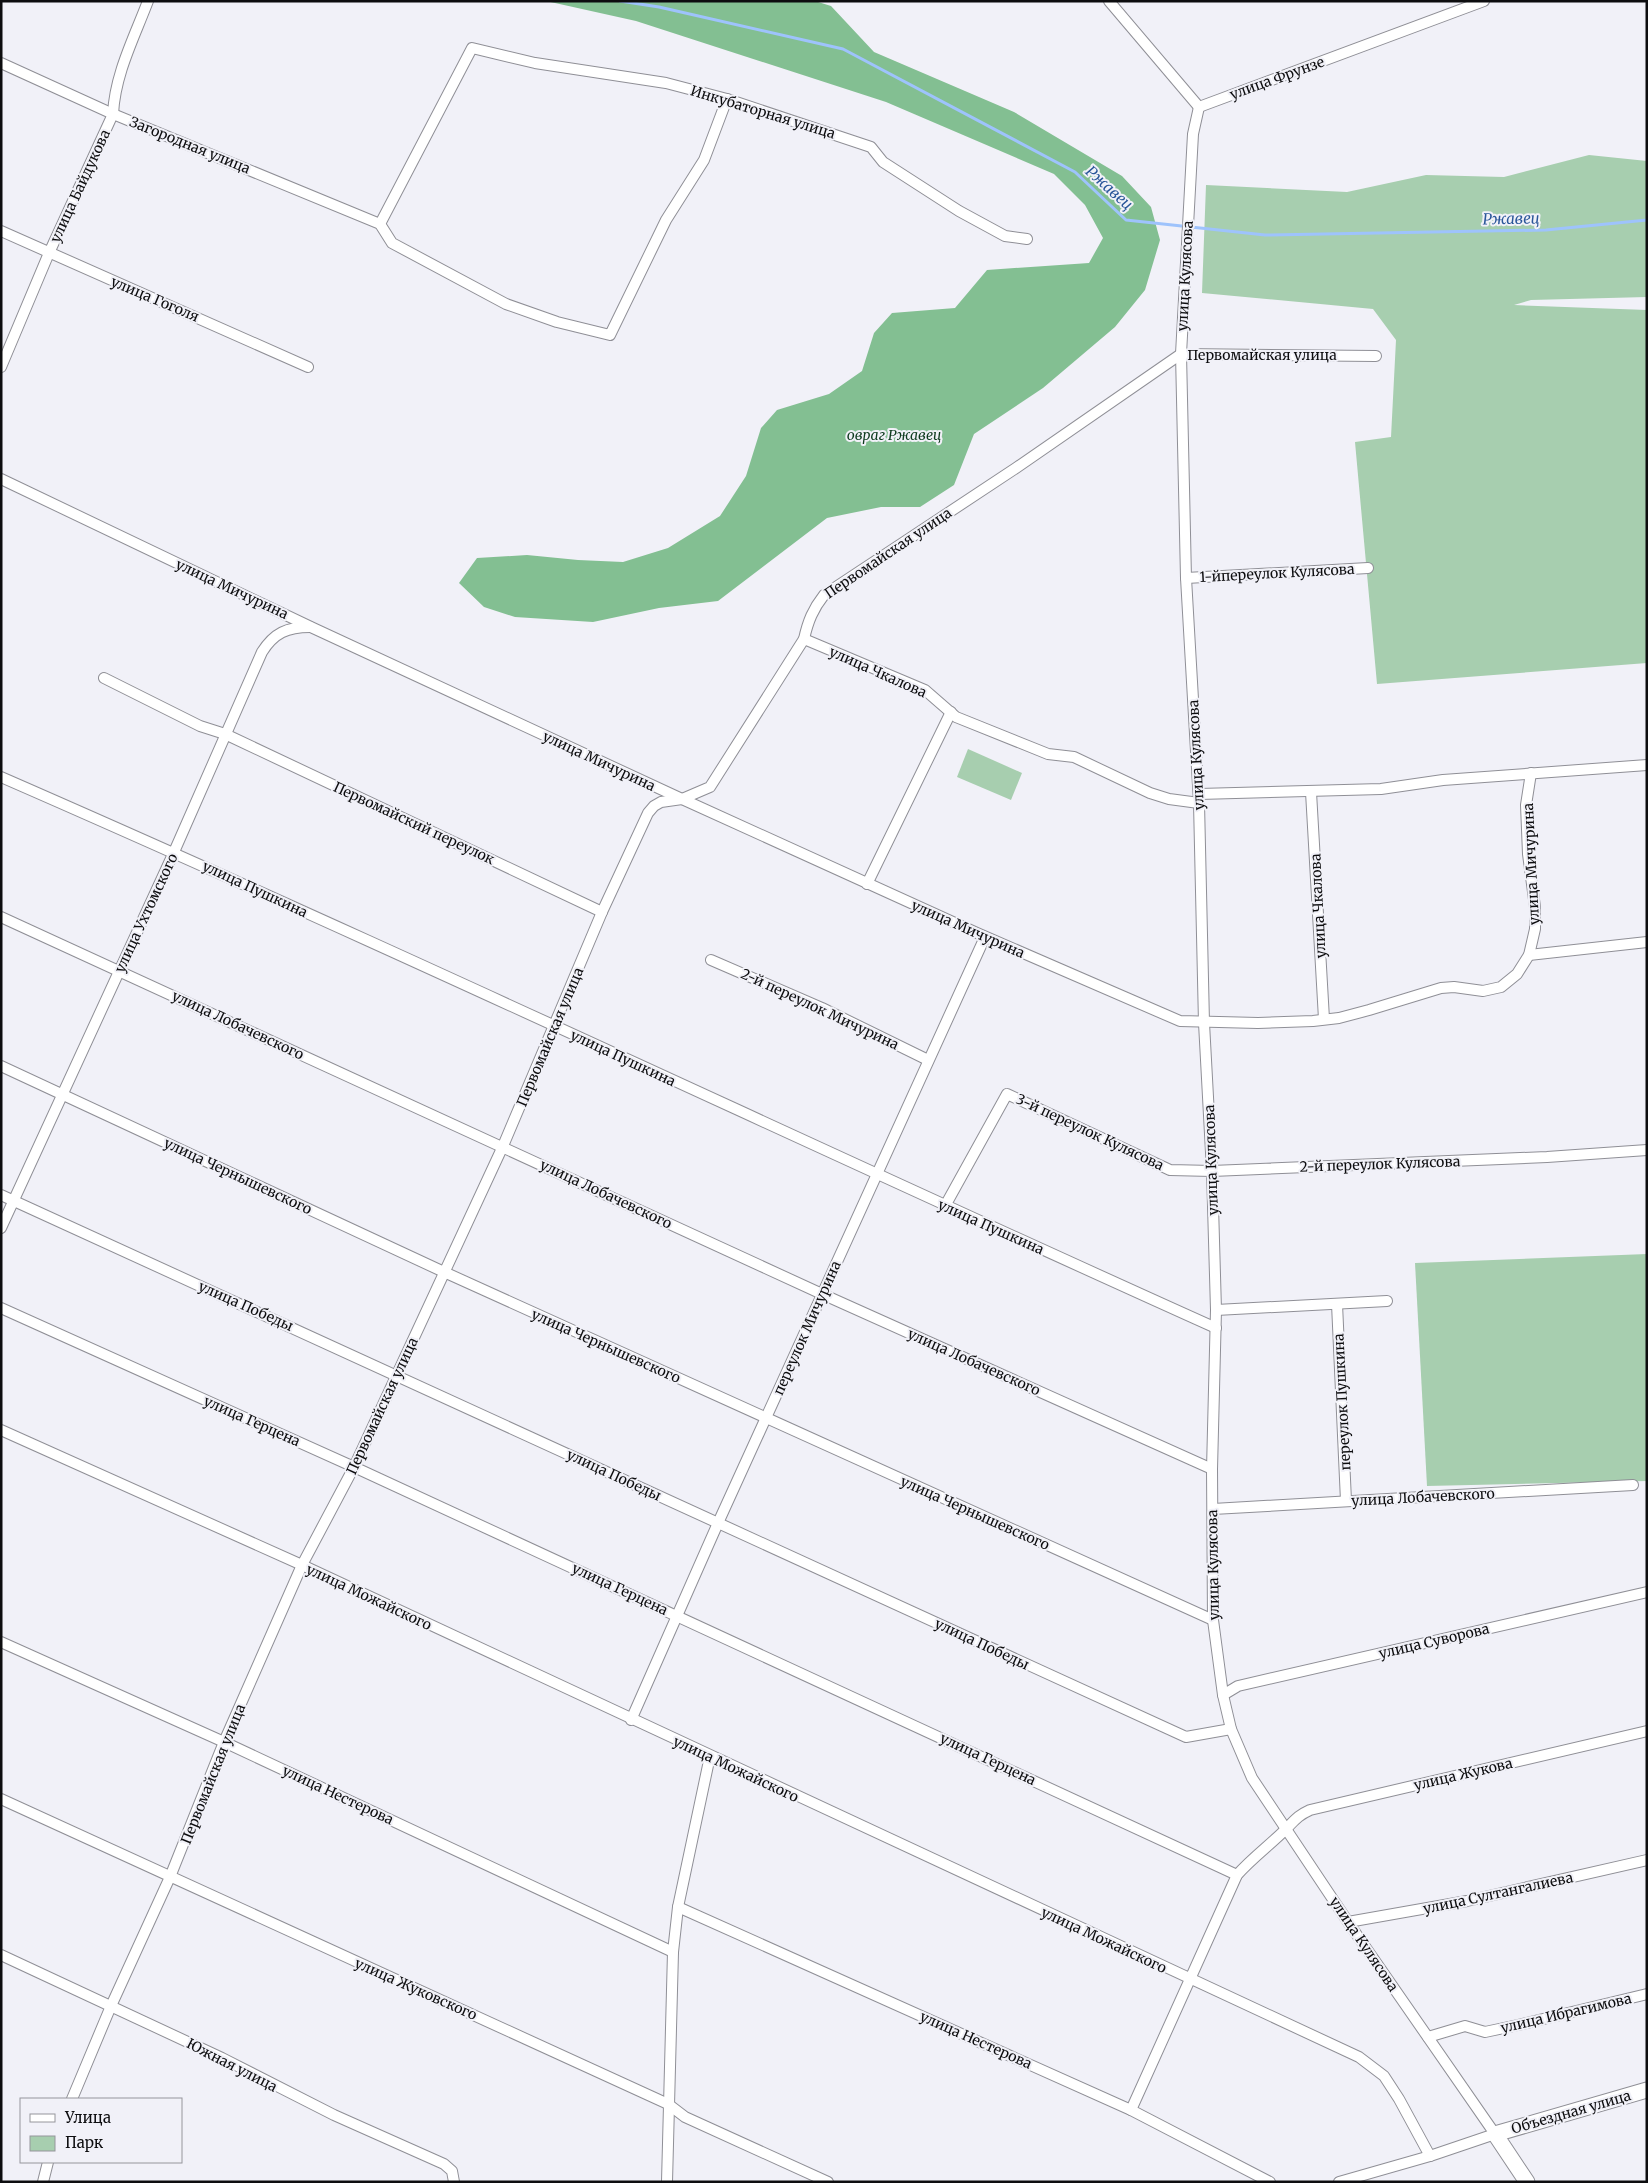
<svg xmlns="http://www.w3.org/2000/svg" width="1648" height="2183" viewBox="0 0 1648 2183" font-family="Merriweather,serif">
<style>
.green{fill:#a7ceaf}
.forest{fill:#83bf92}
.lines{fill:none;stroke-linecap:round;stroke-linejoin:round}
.stream{stroke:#9ec3fc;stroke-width:3}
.street-casing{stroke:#8f8f96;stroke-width:12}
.secondary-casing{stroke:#8f8f96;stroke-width:17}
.street{stroke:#fff;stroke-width:10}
.secondary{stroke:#fff;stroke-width:15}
.labels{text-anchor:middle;stroke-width:4;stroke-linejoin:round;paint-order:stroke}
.street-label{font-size:14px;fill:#0d0d0f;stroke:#f1f1f8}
.park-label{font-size:14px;font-style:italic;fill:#0e3b1e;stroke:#f1f1f8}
.water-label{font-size:15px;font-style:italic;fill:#2a5699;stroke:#f1f1f8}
</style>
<rect width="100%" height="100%" fill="#f1f1f8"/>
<!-- green -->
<g class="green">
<polygon points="1589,155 1647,161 1647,297 1531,300 1514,305 1647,310 1647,663 1377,684 1355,442 1391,437 1396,340 1373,309 1202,293 1206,185 1347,192 1426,175 1504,177"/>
<polygon points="968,749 1022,773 1011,800 957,777"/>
<polygon points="1647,1254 1647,1481 1427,1486 1415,1263"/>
</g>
<!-- forest -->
<polygon class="forest" points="546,1 815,1 831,6 874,52 1014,112 1122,176 1151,207 1160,240 1145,290 1115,327 1043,388 974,434 954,485 920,507 881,507 827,518 718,601 659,608 593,622 515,617 484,607 459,583 477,558 527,555 578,560 623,562 668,548 720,516 746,476 761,428 777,410 829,394 862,371 874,333 892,313 955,308 987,270 1089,263 1103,238 1085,205 1054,174 886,102 636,21"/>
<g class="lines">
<!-- stream -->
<polyline class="stream" points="620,1 659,7 843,49 1075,172 1126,220 1265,235 1546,230 1647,220"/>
<!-- street casing -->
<g class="street-casing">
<g id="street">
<polyline points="1109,1 1199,107"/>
<polyline points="1,63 113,114 380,224 392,243 506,304 557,322 610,335 666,220 704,160 727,99"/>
<polyline points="1199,107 1193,134 1181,354 1186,578 1199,803 1204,1023 1212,1171 1216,1310 1212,1469 1213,1620 1223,1695 1231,1729 1252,1778 1348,1922 1495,2134 1430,2156 1339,2182"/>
<polyline points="1199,107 1484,1"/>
<polyline points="380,224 472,48 535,63 666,83 727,99 871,147 883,162 959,211 1005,236 1027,239"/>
<polyline points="1,231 308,367"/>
<path d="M1,367L49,253L113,114C115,74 134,38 148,1"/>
<polyline points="1,479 313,628 682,799 977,933 1180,1021 1258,1023 1313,1021 1339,1018 1369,1010 1441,988 1454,987 1483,991 1501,987 1517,974 1529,955 1535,929 1535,907 1528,854 1526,805 1531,773"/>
<polyline points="1186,578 1368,568"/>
<polyline points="804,639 925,690 956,717 1048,754 1074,757 1150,793 1169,799 1199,803"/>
<polyline points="104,678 200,726 225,734 602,912"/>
<path d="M1,777C409,955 811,1146 1216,1328"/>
<polyline points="1311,792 1324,1019"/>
<polyline points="1199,794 1381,789 1443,780 1647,765"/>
<polyline points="867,884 951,712"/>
<polyline points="1,917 822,1294 1212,1469"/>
<polyline points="1529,955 1647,942"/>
<polyline points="711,960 822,1008 928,1060"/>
<polyline points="1,1066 444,1272 1213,1620"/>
<polyline points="1,1195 1186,1737 1231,1729"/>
<polyline points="945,1206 1007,1094 1170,1170 1212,1171 1547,1157 1647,1150"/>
<path d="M1,1228L174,852L262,652C274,633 287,627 310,627"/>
<polyline points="1337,1304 1346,1501"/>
<polyline points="1,1308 354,1467 1237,1875"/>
<polyline points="1216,1310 1387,1301"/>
<polyline points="1,1430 302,1565 1359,2057 1384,2076 1399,2099 1430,2156"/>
<polyline points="1213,1509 1633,1485"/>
<polyline points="1,1642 224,1742 673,1952"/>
<polyline points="1223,1695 1238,1686 1647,1592"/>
<polyline points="631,1720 718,1523 985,937"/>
<polyline points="1,1799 668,2104 685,2117 828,2182"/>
<polyline points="678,1907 1131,2110 1270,2182"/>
<polyline points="1348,1922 1467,1901 1647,1860"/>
<polyline points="1,1955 222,2058 334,2115 444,2164 452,2171 454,2182"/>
<polyline points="1428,2037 1465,2026 1485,2032 1518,2025 1647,1994"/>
<path d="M72,2099L111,2006L170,1877L224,1742L302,1565L354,1467L503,1146L602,912L648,813L654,806L661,802L682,799L710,787L804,639C808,621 813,609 824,595L1016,468L1181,354L1376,356"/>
<path d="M1131,2110L1237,1875C1252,1858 1270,1845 1286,1829C1295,1820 1297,1816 1310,1810L1647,1731"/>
<polyline points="43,2182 48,2162"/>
<polyline points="667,2182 673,1952 678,1907 710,1756"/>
</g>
</g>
<!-- secondary casing -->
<g class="secondary-casing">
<polyline id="secondary" points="1527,2182 1495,2134 1647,2090"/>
</g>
<!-- street -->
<use href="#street" class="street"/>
<!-- secondary -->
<use href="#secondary" class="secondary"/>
</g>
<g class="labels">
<!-- street labels -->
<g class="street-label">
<text transform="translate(1277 78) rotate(-20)" y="5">улица Фрунзе</text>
<text transform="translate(763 112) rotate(17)" y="5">Инкубаторная улица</text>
<text transform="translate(190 145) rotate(22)" y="5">Загородная улица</text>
<text transform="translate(80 186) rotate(-65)" y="5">улица Байдукова</text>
<text transform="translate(1185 276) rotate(-87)" y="5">улица Кулясова</text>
<text transform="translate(155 299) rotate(23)" y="5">улица Гоголя</text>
<text x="1262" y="360">Первомайская улица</text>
<text transform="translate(888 553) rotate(-34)" y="5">Первомайская улица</text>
<text transform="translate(1277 573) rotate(-3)" y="5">1-йпереулок Кулясова</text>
<text transform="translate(232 589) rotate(25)" y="5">улица Мичурина</text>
<text transform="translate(878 672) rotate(24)" y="5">улица Чкалова</text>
<text transform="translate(1196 755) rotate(-93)" y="5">улица Кулясова</text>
<text transform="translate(599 761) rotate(25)" y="5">улица Мичурина</text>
<text transform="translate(414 823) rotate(25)" y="5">Первомайский переулок</text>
<text transform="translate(1531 864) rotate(-93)" y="5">улица Мичурина</text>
<text transform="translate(255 889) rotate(25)" y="5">улица Пушкина</text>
<text transform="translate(1318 906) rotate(-93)" y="5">улица Чкалова</text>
<text transform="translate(146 913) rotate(-65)" y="5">улица Ухтомского</text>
<text transform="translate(968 929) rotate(24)" y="5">улица Мичурина</text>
<text transform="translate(820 1009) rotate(25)" y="5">2-й переулок Мичурина</text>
<text transform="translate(238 1025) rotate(25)" y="5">улица Лобачевского</text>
<text transform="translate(550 1037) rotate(-67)" y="5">Первомайская улица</text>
<text transform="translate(623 1058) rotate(25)" y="5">улица Пушкина</text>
<text transform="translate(1090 1132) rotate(25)" y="5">3-й переулок Кулясова</text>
<text transform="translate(1211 1160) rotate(-92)" y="5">улица Кулясова</text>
<text transform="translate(1380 1164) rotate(-2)" y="5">2-й переулок Кулясова</text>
<text transform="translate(238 1176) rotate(25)" y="5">улица Чернышевского</text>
<text transform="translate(606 1194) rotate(25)" y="5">улица Лобачевского</text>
<text transform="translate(991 1227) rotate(24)" y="5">улица Пушкина</text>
<text transform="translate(246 1306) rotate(24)" y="5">улица Победы</text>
<text transform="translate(807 1328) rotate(-66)" y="5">переулок Мичурина</text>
<text transform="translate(606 1346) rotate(24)" y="5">улица Чернышевского</text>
<text transform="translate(974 1362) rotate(24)" y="5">улица Лобачевского</text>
<text transform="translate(1342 1402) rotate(-93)" y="5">переулок Пушкина</text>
<text transform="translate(382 1406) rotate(-65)" y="5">Первомайская улица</text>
<text transform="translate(252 1421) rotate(24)" y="5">улица Герцена</text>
<text transform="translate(614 1475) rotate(25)" y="5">улица Победы</text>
<text transform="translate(1423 1497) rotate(-3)" y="5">улица Лобачевского</text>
<text transform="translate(975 1513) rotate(24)" y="5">улица Чернышевского</text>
<text transform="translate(1213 1565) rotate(-91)" y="5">улица Кулясова</text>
<text transform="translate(620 1589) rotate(25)" y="5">улица Герцена</text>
<text transform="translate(369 1597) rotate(25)" y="5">улица Можайского</text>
<text transform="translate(1434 1641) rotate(-13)" y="5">улица Суворова</text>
<text transform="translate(982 1644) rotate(25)" y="5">улица Победы</text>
<text transform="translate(988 1759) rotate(25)" y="5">улица Герцена</text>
<text transform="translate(736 1769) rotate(25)" y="5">улица Можайского</text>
<text transform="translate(213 1774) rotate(-68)" y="5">Первомайская улица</text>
<text transform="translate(1463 1774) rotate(-13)" y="5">улица Жукова</text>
<text transform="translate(338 1795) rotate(25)" y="5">улица Нестерова</text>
<text transform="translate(1498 1893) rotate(-12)" y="5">улица Султангалиева</text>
<text transform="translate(1104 1940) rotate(25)" y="5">улица Можайского</text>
<text transform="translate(1364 1944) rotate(56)" y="5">улица Кулясова</text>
<text transform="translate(416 1989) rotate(24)" y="5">улица Жуковского</text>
<text transform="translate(1566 2013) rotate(-13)" y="5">улица Ибрагимова</text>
<text transform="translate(976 2040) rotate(24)" y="5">улица Нестерова</text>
<text transform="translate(232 2065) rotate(27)" y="5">Южная улица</text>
<text transform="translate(1571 2112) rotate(-16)" y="5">Объездная улица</text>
</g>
<!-- park labels -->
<g class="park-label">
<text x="894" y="440">овраг Ржавец</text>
</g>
<!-- water labels -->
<g class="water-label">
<text transform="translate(1109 188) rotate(42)" y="5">Ржавец</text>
<text transform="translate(1511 219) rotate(-1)" y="5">Ржавец</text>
</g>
</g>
<!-- border -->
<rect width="1648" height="2183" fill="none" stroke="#0d0d0f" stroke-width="5"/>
<!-- legend -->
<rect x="20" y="2098" width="162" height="65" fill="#f1f1f8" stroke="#96969b"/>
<rect x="30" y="2114" width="25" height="8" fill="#ffffff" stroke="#96969b"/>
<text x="65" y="2123" font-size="15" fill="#0d0d0f">Улица</text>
<rect x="30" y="2136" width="25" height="15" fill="#a7ceaf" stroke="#96969b"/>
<text x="65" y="2148" font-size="15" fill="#0d0d0f">Парк</text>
</svg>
